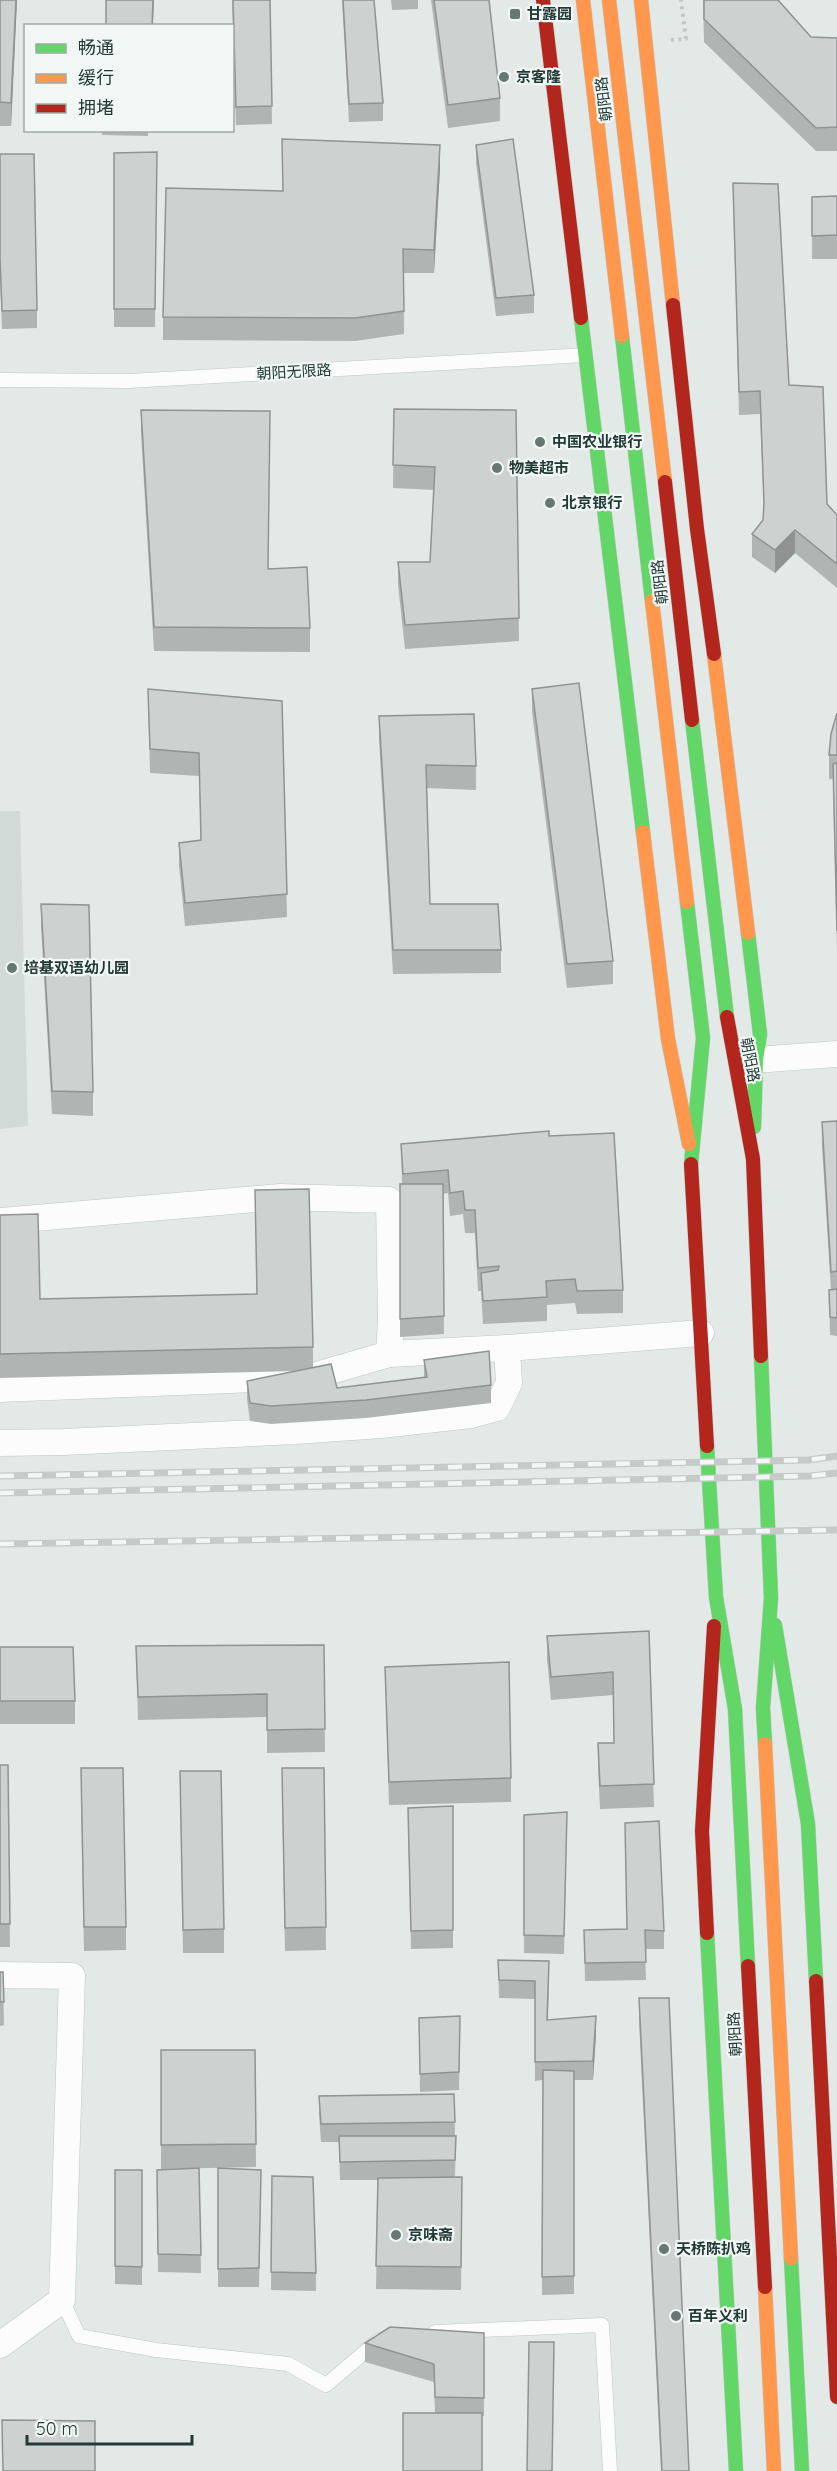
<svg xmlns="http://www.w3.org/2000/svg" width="837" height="2471" viewBox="0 0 837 2471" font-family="Quicksand,'Noto Sans SC',sans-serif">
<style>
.built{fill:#d1dad7}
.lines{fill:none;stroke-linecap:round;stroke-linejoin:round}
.lane-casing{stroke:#c0c5c3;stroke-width:15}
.street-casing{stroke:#c0c5c3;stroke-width:27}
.fast-casing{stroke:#bfc6c4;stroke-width:15}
.slow-casing{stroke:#bfc6c4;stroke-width:15}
.jam-casing{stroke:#bfc6c4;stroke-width:15}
.path{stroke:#c0c9c6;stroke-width:4;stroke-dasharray:3 4.5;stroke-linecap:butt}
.lane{stroke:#fbfcfb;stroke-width:14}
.street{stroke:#fbfcfb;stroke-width:26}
.fast{stroke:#63d668;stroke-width:14}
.slow{stroke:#ff974d;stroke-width:14}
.jam{stroke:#b3261e;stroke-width:14}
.rail-casing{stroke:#c6cac9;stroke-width:7}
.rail{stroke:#f1f7f5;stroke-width:4.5;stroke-dasharray:14;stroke-linecap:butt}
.wall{fill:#b0b5b4}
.shaded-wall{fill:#909392}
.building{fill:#cdd2d1;stroke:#909392;stroke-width:1.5}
.poi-dot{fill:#667774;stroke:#f1f7f5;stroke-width:2}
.labels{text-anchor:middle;stroke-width:4.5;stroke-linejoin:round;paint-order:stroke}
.poi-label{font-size:15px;font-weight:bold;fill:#223a36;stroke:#f1f7f5;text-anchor:start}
.street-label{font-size:15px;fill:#223a36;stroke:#f1f7f5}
</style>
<rect width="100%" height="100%" fill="#e3e9e6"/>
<!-- built -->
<polygon class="built" points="0,811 20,811 28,1126 0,1129"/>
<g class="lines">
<!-- lane casing -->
<g class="lane-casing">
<g id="lane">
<polyline points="0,380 129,381 585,355"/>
<polyline points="62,2300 79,2336 156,2350 288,2364 326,2385 379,2340"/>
<polyline points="435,2332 602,2325 610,2471"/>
</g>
</g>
<!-- street casing -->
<g class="street-casing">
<g id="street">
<polyline points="756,1060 837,1054"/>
<polyline points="0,1221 280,1197 389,1200 391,1320 389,1354 507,1348"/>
<polyline points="0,1389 310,1377 389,1354"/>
<polyline points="0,1443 64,1442 296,1431 381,1425 471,1415 497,1408 509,1383 507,1348 701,1333"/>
<polyline points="0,1975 72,1976 62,2300 0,2345"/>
</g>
</g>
<!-- fast casing -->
<g class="fast-casing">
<g id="fast">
<polyline points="581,318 643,832"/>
<polyline points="622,336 652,601"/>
<polyline points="692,720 727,1017"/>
<polyline points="687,902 703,1038 691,1164"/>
<polyline points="748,933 760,1034 756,1060 754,1127"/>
<polyline points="761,1356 771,1598 763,1708 765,1744"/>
<polyline points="707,1446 716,1597 735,1709 748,1966"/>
<polyline points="775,1625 808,1824 816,1981"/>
<polyline points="707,1933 736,2471"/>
<polyline points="791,2258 802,2471"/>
</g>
</g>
<!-- slow casing -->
<g class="slow-casing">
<g id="slow">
<polyline points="583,0 622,336"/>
<polyline points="609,0 665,482"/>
<polyline points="641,0 673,305"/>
<polyline points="652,601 687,902"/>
<polyline points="714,654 748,933"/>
<polyline points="643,832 668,1039 689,1144"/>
<polyline points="765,1744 791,2258"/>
<polyline points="765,2287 774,2471"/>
</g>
</g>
<!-- jam casing -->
<g class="jam-casing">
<g id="jam">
<polyline points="543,0 581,318"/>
<polyline points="673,305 697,529 714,654"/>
<polyline points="665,482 692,720"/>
<polyline points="727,1017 753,1159 761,1356"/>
<polyline points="691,1164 707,1446"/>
<polyline points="707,1933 702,1831 714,1626"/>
<polyline points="748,1966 765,2287"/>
<polyline points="816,1981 837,2397"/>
</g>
</g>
<!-- path -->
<polyline class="path" points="671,40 686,39 681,0"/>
<!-- lane -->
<use href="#lane" class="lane"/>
<!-- street -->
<use href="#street" class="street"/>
<!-- fast -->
<use href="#fast" class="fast"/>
<!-- slow -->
<use href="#slow" class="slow"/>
<!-- jam -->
<use href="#jam" class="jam"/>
<!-- rail casing -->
<g class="rail-casing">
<g id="rail">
<polyline points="0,1476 809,1460 837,1456"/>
<polyline points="0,1493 810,1476 837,1473"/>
<polyline points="0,1544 837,1530"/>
</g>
</g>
<!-- rail -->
<use href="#rail" class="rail"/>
</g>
<!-- wall -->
<g class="wall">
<polygon points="0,0 17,0 11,126 0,126"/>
<polygon points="232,0 270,0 272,124 236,125"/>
<polygon points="342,0 374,0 383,103 383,121 349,122"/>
<polygon points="391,0 418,0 418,9 392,10"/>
<polygon points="431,0 489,0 500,98 500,121 448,128"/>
<polygon points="703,0 778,0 811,37 837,38 837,151 816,151 704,42"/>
<polygon points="102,130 148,130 148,136 102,135"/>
<polygon points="476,145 534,295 534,313 496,316 476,163"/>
<polygon points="157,152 155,327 114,327 114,153"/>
<polygon points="0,154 37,310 37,328 2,329 0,275"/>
<polygon points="440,168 434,273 404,273 404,334 355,341 163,340 163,317 283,191"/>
<polygon points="733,183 789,385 827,504 837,515 837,588 795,553 775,573 752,557 752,534 763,520 764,512 760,414 739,415"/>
<polygon points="837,196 837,259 812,259 812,197"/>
<polygon points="394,409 516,410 519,641 405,649 398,585 398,562 430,562 434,490 393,488"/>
<polygon points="141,410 268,569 310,628 310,652 154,651 141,433"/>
<polygon points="148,689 282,701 287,917 185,926 179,866 179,843 201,840 199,776 150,773"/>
<polygon points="532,689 613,961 613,984 567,988 532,712"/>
<polygon points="837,713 837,954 833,779 829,779 829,755"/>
<polygon points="379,716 476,766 476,790 426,788 430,904 501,950 501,973 393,974 379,740"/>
<polygon points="41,904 93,1092 93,1116 52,1114 41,927"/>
<polygon points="837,1121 837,1336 830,1335 829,1290 831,1290 822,1146 822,1122"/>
<polygon points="549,1136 623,1290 623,1313 577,1314 575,1303 547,1305 547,1321 483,1324 481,1291 478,1291 475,1233 465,1233 463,1214 450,1216 448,1193 443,1194 444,1334 400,1337 400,1184 402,1184 401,1144"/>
<polygon points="255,1190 313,1347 313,1368 337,1388 424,1378 424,1360 491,1385 491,1403 366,1418 271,1424 250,1421 247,1399 247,1381 297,1371 0,1378 0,1215 40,1299 257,1294"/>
<polygon points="649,1631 654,1807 600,1809 598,1767 598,1743 614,1743 613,1695 551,1700 547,1659 547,1636"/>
<polygon points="324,1645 325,1752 267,1753 267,1717 138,1720 136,1646"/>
<polygon points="0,1647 75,1701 75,1724 0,1724"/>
<polygon points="385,1667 511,1778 511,1802 389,1805"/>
<polygon points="0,1765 8,1765 10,1947 0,1947"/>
<polygon points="324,1768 326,1950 285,1951 282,1792"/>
<polygon points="180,1771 224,1929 224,1953 183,1953"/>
<polygon points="81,1791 126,1927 126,1950 84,1951"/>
<polygon points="453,1806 453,1948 411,1949 408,1826"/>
<polygon points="567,1812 564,1954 524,1953 524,1815"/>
<polygon points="584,1930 664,1931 664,1949 645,1949 646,1980 585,1981"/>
<polygon points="498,1960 549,1979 548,2020 596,2034 593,2080 574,2080 574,2294 542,2295 543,2080 535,2081 535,1999 499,1998"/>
<polygon points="0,1972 3,1972 4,2025 0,2026"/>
<polygon points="639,1998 689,2471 661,2471 639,2021"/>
<polygon points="419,2018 460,2034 459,2090 420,2092"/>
<polygon points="161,2050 255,2050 256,2167 161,2169"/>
<polygon points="454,2094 455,2136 456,2136 455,2177 462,2177 461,2290 376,2289 378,2180 340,2180 339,2142 321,2142 319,2114 319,2096"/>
<polygon points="199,2168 201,2273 158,2272 157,2170"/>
<polygon points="218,2168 261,2170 259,2287 218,2287"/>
<polygon points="115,2170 142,2170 142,2285 115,2284"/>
<polygon points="272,2176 316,2273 316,2291 271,2290"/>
<polygon points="484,2333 484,2416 435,2413 434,2382 365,2362 365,2343"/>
</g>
<!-- shaded-wall -->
<g class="shaded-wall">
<polygon points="16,0 17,0 11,126 11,103"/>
<polygon points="153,0 154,0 153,26 152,26"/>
<polygon points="440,145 440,168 434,273 434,250"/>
<polygon points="795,530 795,553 775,573 775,550"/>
<polygon points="596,2016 596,2034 593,2080 593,2061"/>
</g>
<!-- building -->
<g class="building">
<polygon points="0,0 16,0 11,103 0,102"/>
<polygon points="106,0 153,0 152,26 106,26"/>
<polygon points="233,0 270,0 272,106 236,107"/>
<polygon points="343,0 374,0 383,103 349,104"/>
<polygon points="434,0 489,0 500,98 448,105"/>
<polygon points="704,0 778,0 811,37 837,38 837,127 816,128 704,19"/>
<polygon points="282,139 440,145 434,250 403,249 404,311 355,318 163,317 166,188 283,191"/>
<polygon points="513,139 534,295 496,298 476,145"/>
<polygon points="157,152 155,309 114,309 114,153"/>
<polygon points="0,154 34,154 37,310 2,311 0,257"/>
<polygon points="733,183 778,184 789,385 823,387 827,504 837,515 837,564 795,530 775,550 752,534 763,520 764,504 760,391 739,392"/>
<polygon points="837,196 837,235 812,236 812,197"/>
<polygon points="394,409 516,410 519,618 405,625 398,562 430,562 435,467 393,465"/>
<polygon points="141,410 270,411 268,569 307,567 310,628 154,627"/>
<polygon points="579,683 613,961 567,964 532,689"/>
<polygon points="148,689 282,701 287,894 185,903 179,843 201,840 199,753 150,749"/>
<polygon points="837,713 837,755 829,755 831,734"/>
<polygon points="474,714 476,766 426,765 430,904 498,904 501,950 393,950 379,716"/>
<polygon points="837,763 837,931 833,764"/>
<polygon points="41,904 89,905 93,1092 52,1091"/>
<polygon points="837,1121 837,1271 831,1272 822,1122"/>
<polygon points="549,1131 549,1136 614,1133 623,1290 577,1291 575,1279 546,1281 547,1297 483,1301 481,1273 498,1270 499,1266 478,1268 475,1210 465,1210 463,1191 450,1193 448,1170 403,1174 401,1144"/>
<polygon points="400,1184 443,1184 444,1316 400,1319"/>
<polygon points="309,1189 313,1347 0,1354 0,1215 38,1214 40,1299 257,1294 255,1190"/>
<polygon points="837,1289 837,1318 830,1317 829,1290"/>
<polygon points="489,1351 491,1385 366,1400 271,1406 250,1403 247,1381 331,1364 337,1388 427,1377 424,1360"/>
<polygon points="649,1631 654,1784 600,1786 598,1743 614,1743 613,1672 551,1677 547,1636"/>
<polygon points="324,1645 325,1729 267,1730 267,1694 138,1697 136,1646"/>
<polygon points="0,1647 73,1647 75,1701 0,1701"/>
<polygon points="509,1662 511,1778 389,1782 385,1667"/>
<polygon points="0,1765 8,1765 10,1924 0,1924"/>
<polygon points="81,1768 123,1768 126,1927 84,1927"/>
<polygon points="282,1768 324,1768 326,1927 285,1928"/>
<polygon points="180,1771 221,1771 224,1929 183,1930"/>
<polygon points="453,1806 453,1930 411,1931 408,1808"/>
<polygon points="567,1812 564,1936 524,1935 524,1815"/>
<polygon points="659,1821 664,1931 645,1930 646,1962 585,1963 584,1930 627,1929 625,1823"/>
<polygon points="498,1960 549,1961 547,2020 596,2016 593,2061 535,2062 535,1981 499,1980"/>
<polygon points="0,1972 3,1972 4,2002 0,2002"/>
<polygon points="639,1998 669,1998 689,2471 662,2471"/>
<polygon points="460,2016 459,2072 420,2074 419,2018"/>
<polygon points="161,2050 255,2050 256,2144 161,2145"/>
<polygon points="543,2070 574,2071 574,2276 542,2277"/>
<polygon points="454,2094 455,2122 321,2124 319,2096"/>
<polygon points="339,2136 456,2136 455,2160 340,2162"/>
<polygon points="199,2168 201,2255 158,2254 157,2170"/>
<polygon points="218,2168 261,2170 259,2268 218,2269"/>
<polygon points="115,2170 142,2170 142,2267 115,2266"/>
<polygon points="272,2176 313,2177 316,2273 271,2272"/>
<polygon points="462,2177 461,2267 376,2266 378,2178"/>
<polygon points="390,2327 484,2333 484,2398 435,2397 434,2364 365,2343"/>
<polygon points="529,2342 554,2342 552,2471 527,2471"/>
<rect x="403" y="2413" width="79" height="58"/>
<polygon points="2,2420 95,2421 95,2471 3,2471"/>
</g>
<!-- markers -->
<g class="poi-dot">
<rect x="509" y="8" width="12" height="12" rx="3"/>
<circle cx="504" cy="77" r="6"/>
<circle cx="540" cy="442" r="6"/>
<circle cx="497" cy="468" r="6"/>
<circle cx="550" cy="503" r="6"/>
<circle cx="12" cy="968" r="6"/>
<circle cx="396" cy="2235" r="6"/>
<circle cx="664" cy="2249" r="6"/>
<circle cx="676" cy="2316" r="6"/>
</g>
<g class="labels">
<!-- poi labels -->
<g class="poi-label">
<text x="527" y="19">甘露园</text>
<text x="516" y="82">京客隆</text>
<text x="552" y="447">中国农业银行</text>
<text x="509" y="473">物美超市</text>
<text x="562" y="508">北京银行</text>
<text x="24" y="973">培基双语幼儿园</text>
<text x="408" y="2240">京味斋</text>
<text x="676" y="2254">天桥陈扒鸡</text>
<text x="688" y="2321">百年义利</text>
</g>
<!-- street labels -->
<g class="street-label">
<text transform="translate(604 99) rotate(-97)" y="5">朝阳路</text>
<text transform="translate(294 372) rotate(-3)" y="5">朝阳无限路</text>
<text transform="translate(660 582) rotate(-97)" y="5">朝阳路</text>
<text transform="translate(750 1060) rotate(79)" y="5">朝阳路</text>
<text transform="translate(735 2034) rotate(-93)" y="5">朝阳路</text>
</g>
</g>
<!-- legend -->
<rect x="24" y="24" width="210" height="108" fill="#f1f7f5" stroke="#9eaba9" stroke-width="1.5"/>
<rect x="36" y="44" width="30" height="9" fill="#63d668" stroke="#9eaba9" stroke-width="1.5"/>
<text x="78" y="54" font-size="18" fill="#223a36">畅通</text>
<rect x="36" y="74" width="30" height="9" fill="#ff974d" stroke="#9eaba9" stroke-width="1.5"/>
<text x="78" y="84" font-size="18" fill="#223a36">缓行</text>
<rect x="36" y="104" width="30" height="9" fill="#b3261e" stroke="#9eaba9" stroke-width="1.5"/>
<text x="78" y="114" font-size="18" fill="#223a36">拥堵</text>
<!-- scale -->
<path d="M27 2435v9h165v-9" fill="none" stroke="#223a36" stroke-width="3"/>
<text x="36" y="2435" font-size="18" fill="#223a36" stroke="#f1f7f5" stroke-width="4.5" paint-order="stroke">50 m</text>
</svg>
